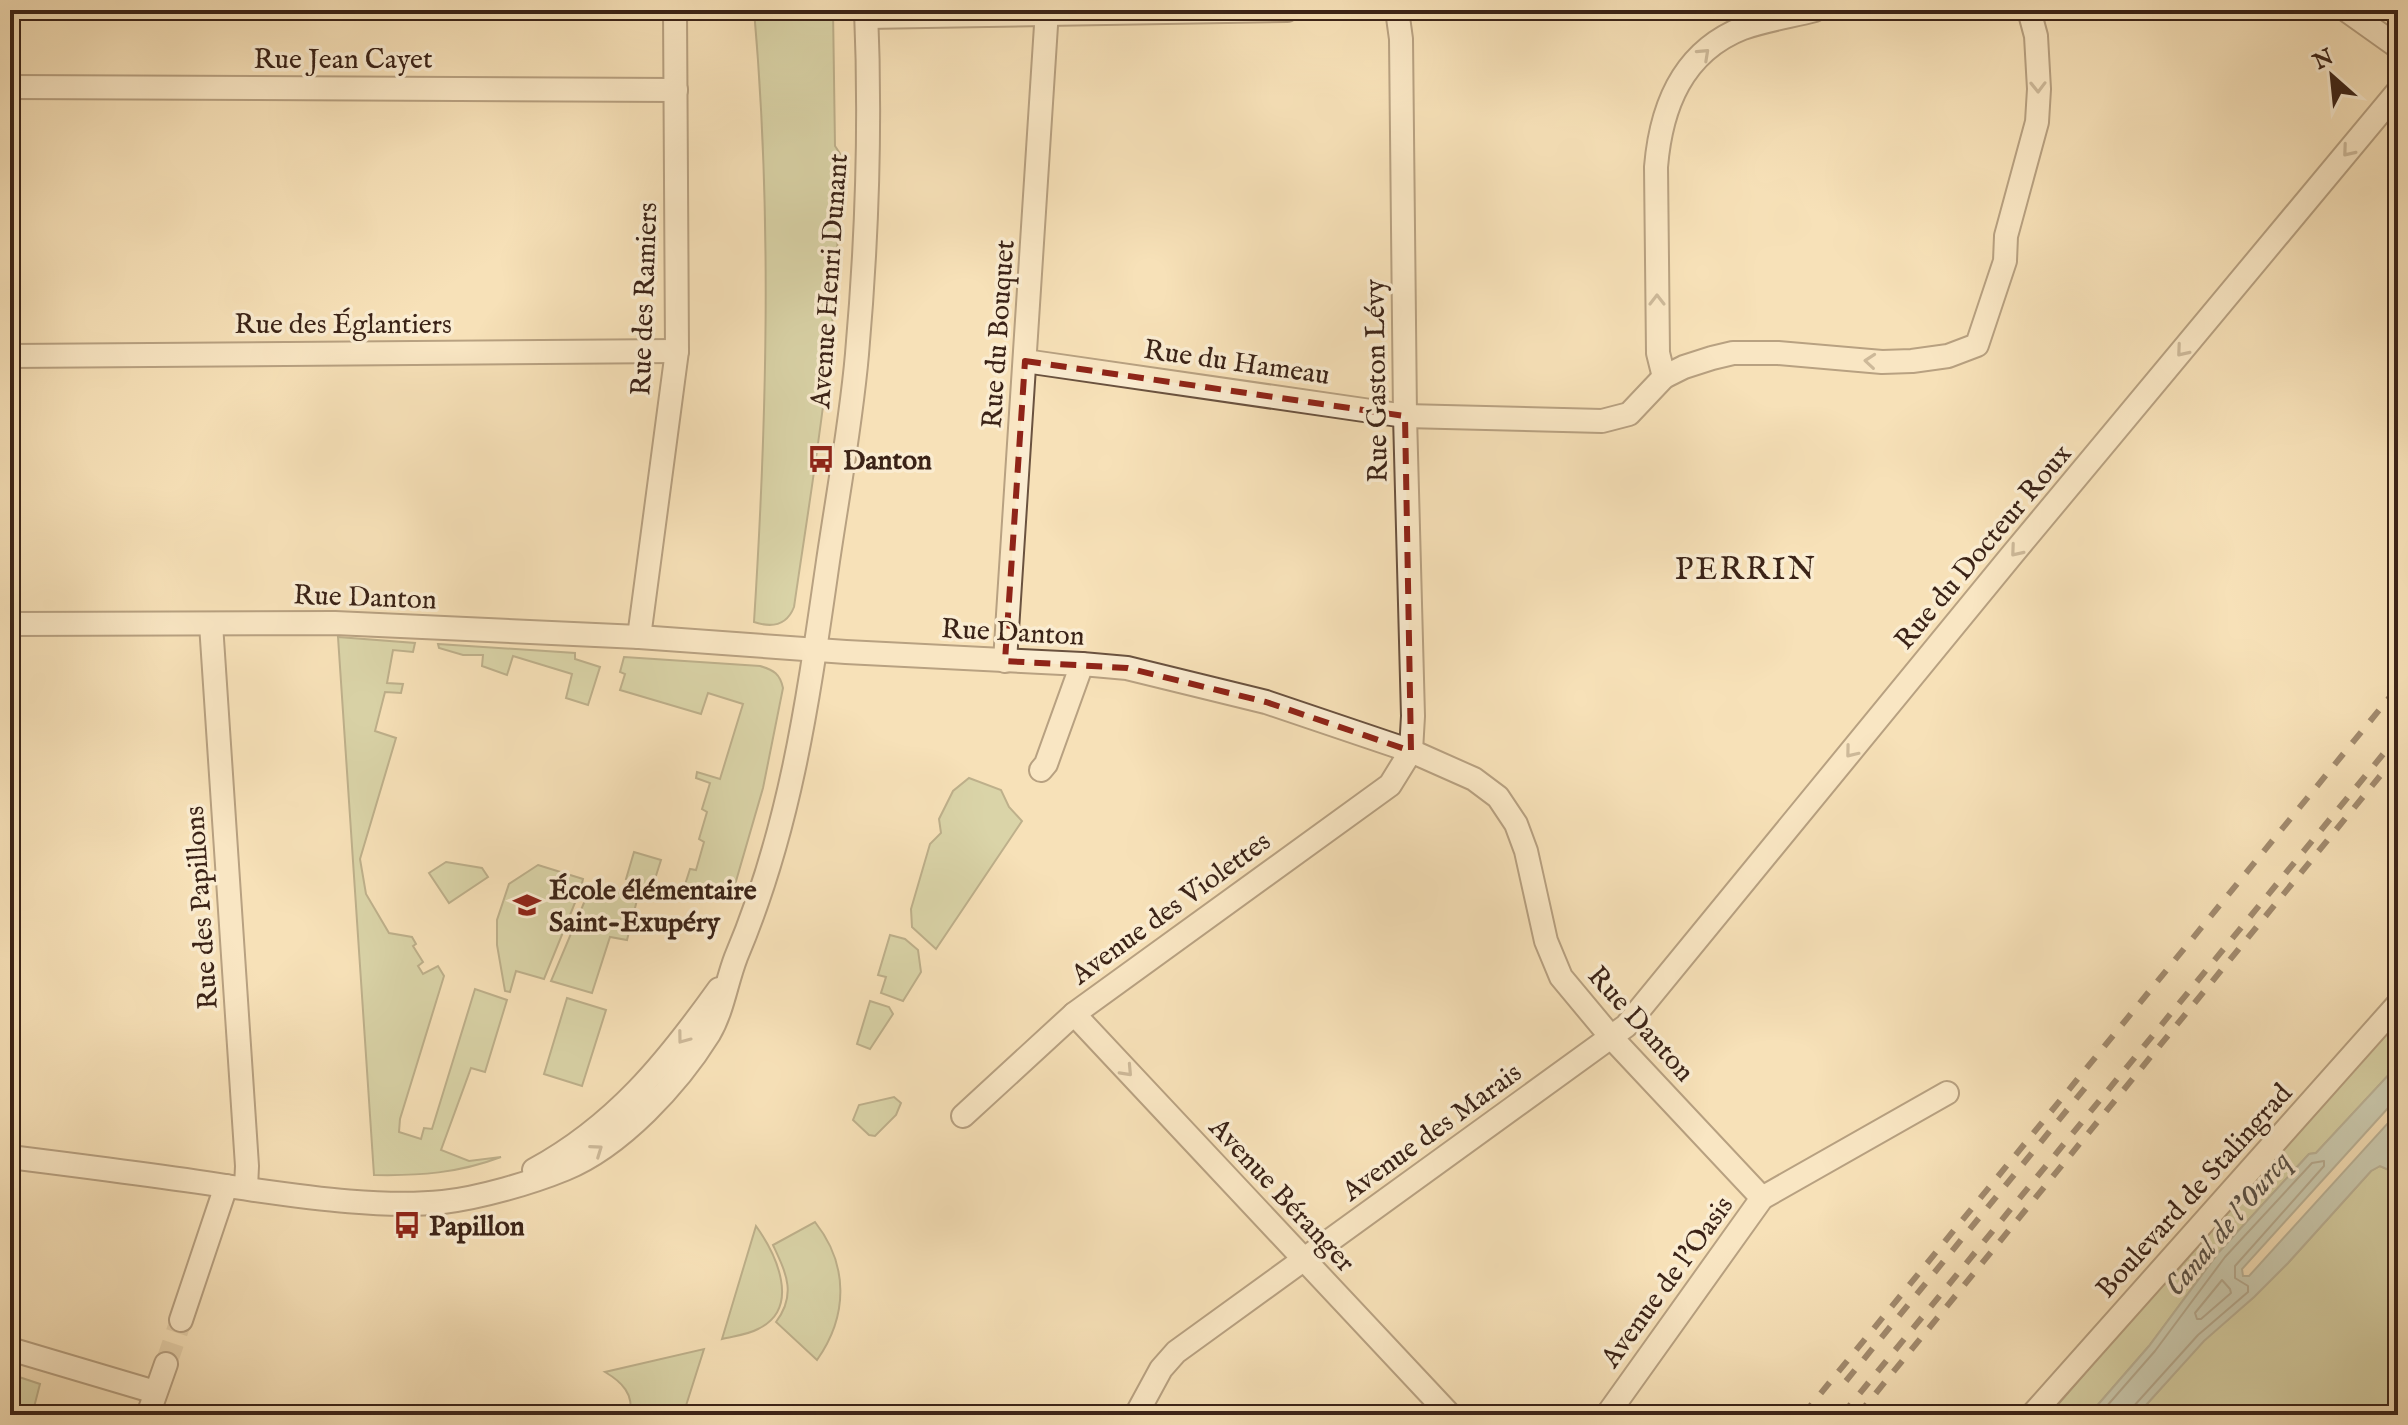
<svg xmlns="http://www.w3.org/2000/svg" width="2408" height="1425" viewBox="0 0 2408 1425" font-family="'IM FELL English',serif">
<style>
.green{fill:#b6c494;stroke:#787456;stroke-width:2}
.water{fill:#9fbcb7;stroke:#777f77;stroke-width:2}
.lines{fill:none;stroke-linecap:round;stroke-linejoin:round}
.shore{stroke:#6d7067;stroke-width:2}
.street-tunnel{stroke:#d1bb98;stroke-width:22;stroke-dasharray:22 11;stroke-linecap:butt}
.street-casing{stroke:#6a523f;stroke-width:26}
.street{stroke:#faecd1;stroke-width:22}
.rail{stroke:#3b2317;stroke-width:6;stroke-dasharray:14 14;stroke-linecap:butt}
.oneway{stroke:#9a8874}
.marked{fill:none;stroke:#8f2418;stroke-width:6;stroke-dasharray:16 10;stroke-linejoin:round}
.labels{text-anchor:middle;stroke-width:7;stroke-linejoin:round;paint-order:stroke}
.street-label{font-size:28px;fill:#3b2317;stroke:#faecd1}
.poi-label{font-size:28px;font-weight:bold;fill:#3b2317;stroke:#faecd1;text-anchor:start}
.water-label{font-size:30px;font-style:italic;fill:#595147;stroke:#faecd1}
.quarter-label{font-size:32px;letter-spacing:2px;fill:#3b2317;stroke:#faecd1}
</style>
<rect width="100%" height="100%" fill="#f7e1b8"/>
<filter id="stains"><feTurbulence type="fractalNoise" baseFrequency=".0025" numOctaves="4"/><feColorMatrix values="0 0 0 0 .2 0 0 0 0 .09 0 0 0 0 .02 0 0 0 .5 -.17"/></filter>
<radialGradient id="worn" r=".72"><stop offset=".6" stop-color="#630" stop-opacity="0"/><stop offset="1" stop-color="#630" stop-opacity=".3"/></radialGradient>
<!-- green -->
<g class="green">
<path d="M754,10H833L835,146L841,155C839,222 836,290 829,357C820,440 806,524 794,607C787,625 772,628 754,622C767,419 772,213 754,10Z"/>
<path d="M338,637L415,643L413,652L393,650L387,683L403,684L401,693L385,692L375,731L396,738L360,859L366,894L389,933L412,937L416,944L413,946L423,962L418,966L423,974L438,966L444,976L400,1119L399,1132L421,1139L424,1128L432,1129L475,989L507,1000L485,1072L471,1068L441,1150L469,1161L501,1157C459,1173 419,1176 374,1175Z"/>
<polygon points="438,644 575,653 575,659 600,667 588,705 566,698 572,674 513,656 507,675 482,666 483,655 463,655 439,648"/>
<path d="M624,657L760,666C774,670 780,674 783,688L763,788L734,888L722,895L701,896L699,902L626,879L634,852L661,860L654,882L683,891L690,869L696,870L704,842L699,839L707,812L702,809L710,783L696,778L697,772L720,779L743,704L708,693L701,714L620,690L625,674L620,672Z"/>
<polygon points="969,778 1001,790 1009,807 1022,821 936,949 912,927 911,909 930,844 941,833 939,819 953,791"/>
<polygon points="446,862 482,868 488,877 449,903 429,873"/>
<polygon points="538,865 583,879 581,888 544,979 516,971 510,992 505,991 497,945 497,920 509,884"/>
<polygon points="595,883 638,896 627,940 610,937 592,993 551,981 586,898"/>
<polygon points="890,935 905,939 918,950 921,972 903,1001 881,993 886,977 878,975"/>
<polygon points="567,998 606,1010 582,1086 544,1074"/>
<polygon points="870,1001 889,1007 893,1014 870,1049 857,1044"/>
<polygon points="2398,1016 2396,1067 2316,1153 2309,1154 2219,1252 2149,1346 2089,1415 2049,1415 2199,1240"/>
<polygon points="894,1097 901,1103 896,1115 875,1136 869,1135 853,1120 859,1105"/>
<polygon points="2398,1160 2398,1415 2137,1415 2204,1340 2254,1297 2288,1263 2371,1171 2380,1166 2389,1170"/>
<path d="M815,1222C849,1265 848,1316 817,1360L776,1322C797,1294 786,1273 773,1245Z"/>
<path d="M756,1226C776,1254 802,1308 758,1329C747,1335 734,1336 722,1339Z"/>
<path d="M704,1349L683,1415H630C634,1394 622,1382 605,1372Z"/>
<polygon points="10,1374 40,1384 32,1415 10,1415"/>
</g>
<!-- water -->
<polygon class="water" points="2398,1056 2398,1097 2242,1269 2243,1276 2249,1276 2398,1112 2398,1160 2389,1170 2380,1166 2371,1171 2288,1263 2254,1297 2204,1341 2137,1415 2089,1415 2149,1346 2219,1252 2309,1154 2316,1153 2396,1067 2395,1059"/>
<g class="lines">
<!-- shore -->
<g class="shore">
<polygon points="2222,1280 2230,1289 2231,1293 2201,1319 2197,1319 2195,1313"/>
<polyline points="2099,1415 2155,1351 2225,1257 2312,1163 2324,1161 2324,1166 2235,1266 2235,1278 2248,1286 2248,1292 2198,1335 2133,1407 2131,1415"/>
</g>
<!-- street-tunnel -->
<polyline class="street-tunnel" points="166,1364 181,1320"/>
<!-- street casing -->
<g class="street-casing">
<g id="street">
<polyline points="2346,10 2398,47"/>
<polyline points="866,17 1287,10"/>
<polyline points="10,87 676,90"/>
<polyline points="10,356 677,351"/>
<polyline points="1025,361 1405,416 1602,421 1629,414 1664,377 1684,367 1712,358 1733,353 1778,353 1882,362 1912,361 1948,356 1977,345 2005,261 2006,236 2037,122 2039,89 2036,36 2029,10"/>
<path d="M1664,377L1658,353L1656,167C1661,107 1682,52 1743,28C1766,20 1792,16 1815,10"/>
<polyline points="10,624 335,623 639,637 846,652 1082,664 1127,668 1266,702 1411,751 1474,779 1498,797 1516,824 1526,851 1546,941 1561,977 1611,1037 1762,1198"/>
<polyline points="211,624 247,1166 246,1188"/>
<polyline points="639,637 677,351 675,10"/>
<polyline points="1005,661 1047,10"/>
<polyline points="1041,770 1046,764 1082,664"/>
<polyline points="1074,1014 1450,1415"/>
<polyline points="963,1116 1074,1014 1390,785 1411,751 1413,716 1405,416 1401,39 1397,10"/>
<path d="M10,1157C82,1166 154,1175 226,1186C293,1195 375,1209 443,1202C479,1198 531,1183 565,1169C621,1146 678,1084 709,1034C723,1010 726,983 736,957C791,827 808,700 828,561C838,493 851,423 857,354C867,240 871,125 866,10"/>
<path d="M534,1170C615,1126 666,1063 719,989"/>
<polyline points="181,1320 226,1186"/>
<polyline points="10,1349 155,1392"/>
<polyline points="148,1415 166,1364"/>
<polyline points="1136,1415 1161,1369 1176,1352 1626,1026 2011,556 2398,91"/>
<polyline points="1607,1415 1762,1198 1947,1093"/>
<polyline points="2032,1415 2398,1004"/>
</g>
</g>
<!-- street -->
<use href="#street" class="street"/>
<!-- rail -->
<g class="rail">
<polyline points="1846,1381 2089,1083"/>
<polyline points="1803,1415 2398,687"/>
<polyline points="1842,1415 2398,736"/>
<polyline points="1858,1415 2380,776"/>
</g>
</g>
<!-- one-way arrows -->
<defs><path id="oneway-chevron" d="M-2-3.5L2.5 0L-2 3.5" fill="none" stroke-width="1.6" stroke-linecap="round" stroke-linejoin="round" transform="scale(2)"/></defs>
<g class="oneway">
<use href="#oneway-chevron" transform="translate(1704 54) rotate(-43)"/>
<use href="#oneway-chevron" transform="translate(2038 87) rotate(89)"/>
<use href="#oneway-chevron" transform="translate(2348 151) rotate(130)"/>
<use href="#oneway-chevron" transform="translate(1657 300) rotate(-90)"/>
<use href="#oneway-chevron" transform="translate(2182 351) rotate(130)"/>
<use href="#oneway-chevron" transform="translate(1870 361) rotate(-175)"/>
<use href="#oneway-chevron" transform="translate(2016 551) rotate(130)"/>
<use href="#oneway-chevron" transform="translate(1851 752) rotate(129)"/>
<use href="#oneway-chevron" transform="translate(683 1038) rotate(127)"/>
<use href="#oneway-chevron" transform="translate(1127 1071) rotate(47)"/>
<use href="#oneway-chevron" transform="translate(597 1150) rotate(-35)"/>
</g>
<!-- marked area -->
<path d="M0 0H2408V1425H0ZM1025,361L1405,416L1411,751L1266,702L1127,668L1005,661Z" fill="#f7e1b8" fill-opacity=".55" fill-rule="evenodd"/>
<path class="marked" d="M1025,361L1405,416L1411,751L1266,702L1127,668L1005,661Z"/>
<!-- icons -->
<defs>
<g id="bus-bare" transform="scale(2.16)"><path d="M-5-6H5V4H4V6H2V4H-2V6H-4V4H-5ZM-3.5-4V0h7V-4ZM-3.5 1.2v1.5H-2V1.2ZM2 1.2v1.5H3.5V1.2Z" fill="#8f2418" stroke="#faecd1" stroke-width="2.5" paint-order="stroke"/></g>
<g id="school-bare" transform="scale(2.16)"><path d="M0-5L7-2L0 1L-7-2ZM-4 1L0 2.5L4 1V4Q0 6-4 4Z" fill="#8f2418" stroke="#faecd1" stroke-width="2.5" paint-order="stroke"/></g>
</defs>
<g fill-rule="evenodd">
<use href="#bus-bare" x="821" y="459"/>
<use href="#school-bare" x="527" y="905"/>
<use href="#bus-bare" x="407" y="1225"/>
</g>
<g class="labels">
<!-- street labels -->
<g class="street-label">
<text x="343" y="68">Rue Jean Cayet</text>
<text transform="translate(828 281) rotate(-86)" y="10">Avenue Henri Dunant</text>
<text transform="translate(643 299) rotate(-88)" y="10">Rue des Ramiers</text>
<text x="343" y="333">Rue des Églantiers</text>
<text transform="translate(997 334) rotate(-86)" y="10">Rue du Bouquet</text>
<text transform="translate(1237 361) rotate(8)" y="10">Rue du Hameau</text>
<text transform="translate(1375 381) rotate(-91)" y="10">Rue Gaston Lévy</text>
<text transform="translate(1982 546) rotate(-50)" y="10">Rue du Docteur Roux</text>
<text transform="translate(365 596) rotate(2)" y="10">Rue Danton</text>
<text transform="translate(1013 631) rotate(3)" y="10">Rue Danton</text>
<text transform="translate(1170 907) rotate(-36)" y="10">Avenue des Violettes</text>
<text transform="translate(200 908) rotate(-94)" y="10">Rue des Papillons</text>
<text transform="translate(1642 1023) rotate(48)" y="10">Rue Danton</text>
<text transform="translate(1431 1131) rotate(-36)" y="10">Avenue des Marais</text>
<text transform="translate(2193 1190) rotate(-48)" y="10">Boulevard de Stalingrad</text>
<text transform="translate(1283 1194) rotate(47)" y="10">Avenue Béranger</text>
<text transform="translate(1666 1281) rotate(-54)" y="10">Avenue de l'Oasis</text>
</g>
<!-- poi labels -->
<g class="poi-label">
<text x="843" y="469">Danton</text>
<text x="549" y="899">École élémentaire<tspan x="549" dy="32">Saint-Exupéry</tspan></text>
<text x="429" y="1235">Papillon</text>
</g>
<!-- water labels -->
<g class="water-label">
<text transform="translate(2227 1223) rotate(-50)" y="10">Canal de l'Ourcq</text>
</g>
<!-- quarter labels -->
<g class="quarter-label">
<text x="1746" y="579">PERRIN</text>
</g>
</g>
<!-- margin -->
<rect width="2408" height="1425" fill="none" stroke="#f7e1b8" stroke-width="40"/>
<rect x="12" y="12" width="2384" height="1401" fill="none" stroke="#3b2317" stroke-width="4"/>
<rect x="20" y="20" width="2368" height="1385" fill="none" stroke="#3b2317" stroke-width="2"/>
<!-- north arrow -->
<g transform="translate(2332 76) rotate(333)" stroke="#faecd1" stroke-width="6" paint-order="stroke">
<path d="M0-6L14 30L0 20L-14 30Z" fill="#3b2317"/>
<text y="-12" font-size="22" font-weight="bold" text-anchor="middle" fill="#3b2317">N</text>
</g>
<rect width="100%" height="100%" filter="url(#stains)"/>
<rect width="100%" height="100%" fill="url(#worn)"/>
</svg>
